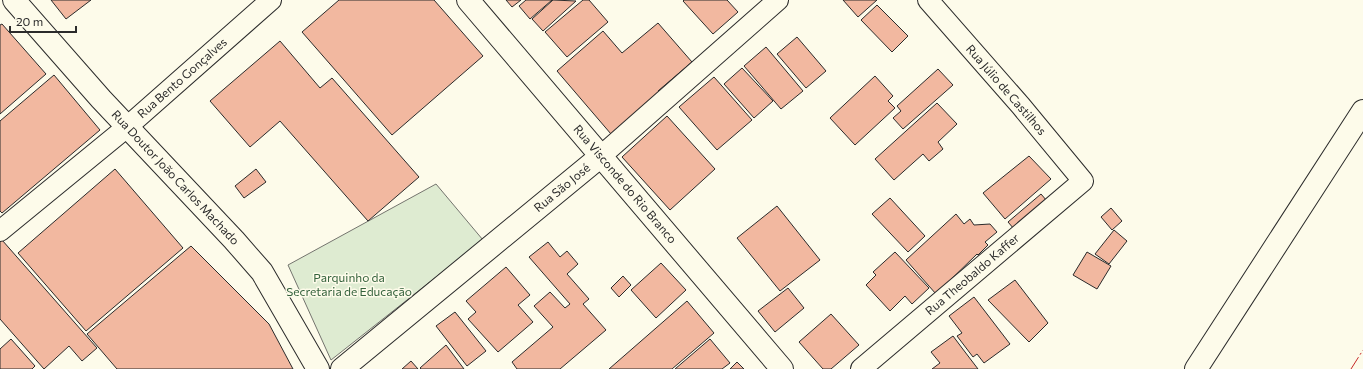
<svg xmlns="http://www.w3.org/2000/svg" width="1363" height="369" viewBox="0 0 1363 369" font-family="Commissioner,sans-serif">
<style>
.green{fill:#deebd1;stroke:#74746e}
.building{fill:#f2b8a0;stroke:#2b2b2b}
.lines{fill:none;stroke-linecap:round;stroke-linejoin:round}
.street-casing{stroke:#2b2b2b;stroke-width:22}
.secondary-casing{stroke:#2b2b2b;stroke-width:24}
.primary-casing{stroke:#2b2b2b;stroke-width:24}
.street{stroke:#fdfbea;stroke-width:20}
.secondary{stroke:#fdfbea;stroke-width:22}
.primary{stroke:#fdfbea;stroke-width:22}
.power{stroke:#c62828;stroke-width:1;stroke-dasharray:14 3 2 3;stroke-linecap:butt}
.labels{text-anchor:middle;stroke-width:3;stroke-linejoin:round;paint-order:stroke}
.street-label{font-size:12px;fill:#2b2b2b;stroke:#fdfbea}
.park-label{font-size:12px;fill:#34623c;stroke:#fdfbea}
</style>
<rect width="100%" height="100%" fill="#fdfbea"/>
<!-- green -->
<polygon class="green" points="436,184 483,240 331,360 288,265"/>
<!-- building -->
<g class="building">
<polygon points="51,0 91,0 66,19"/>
<polygon points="339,0 434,0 483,56 392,135 302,32"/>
<polygon points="506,0 521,0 512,7"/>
<polygon points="526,0 552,0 530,19 519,6"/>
<polygon points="553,0 576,1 543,31 532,19"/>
<polygon points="583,0 589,0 608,22 567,57 545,32"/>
<polygon points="684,0 727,0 738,12 713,34 683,1"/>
<polygon points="843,0 877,0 858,17"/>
<polygon points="877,5 908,36 892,52 861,20"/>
<polygon points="658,23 692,62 658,91 660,93 611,134 557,71 603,31 622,53"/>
<polygon points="2,24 46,74 0,114 0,25"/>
<polygon points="797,37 826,71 806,88 777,54"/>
<polygon points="280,41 320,88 332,78 419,177 368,221 280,121 250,147 210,101"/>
<polygon points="766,47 803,91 781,109 744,66"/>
<polygon points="742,68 773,101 754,118 724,84"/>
<polygon points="938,69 953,85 903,129 893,118 901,111 897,106"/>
<polygon points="54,75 100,130 2,213 0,211 0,121"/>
<polygon points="875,76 893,96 888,101 895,108 855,145 830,118"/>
<polygon points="714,77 752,120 717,150 679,107"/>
<polygon points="937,103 957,124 938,142 943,149 929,161 923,154 894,180 875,159"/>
<polygon points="667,116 715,169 670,210 622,157"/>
<polygon points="1029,156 1051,179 1005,219 983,193"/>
<polygon points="115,169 183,248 86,331 18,253"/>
<polygon points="256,169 266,182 244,198 235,186"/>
<polygon points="1041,194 1047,201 1014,229 1008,222"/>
<polygon points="890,198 925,236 908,252 872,214"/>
<polygon points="777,206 820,260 780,291 737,238"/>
<polygon points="1111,208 1122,221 1112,230 1101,217"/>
<polygon points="956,214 964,224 970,219 974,225 990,224 997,232 985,242 988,245 978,255 977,254 936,294 906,260"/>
<polygon points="1114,230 1127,241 1109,264 1095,254"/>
<polygon points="2,240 97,348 82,361 69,346 44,369 0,319 0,242"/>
<polygon points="548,242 560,257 567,251 578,264 567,274 589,299 583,304 606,330 560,369 517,369 512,362 553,327 534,306 550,292 565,308 570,304 529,257"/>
<polygon points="191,246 269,324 293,369 117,369 87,334"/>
<polygon points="895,252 929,288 912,304 905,296 890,311 866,285 876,275 873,272"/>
<polygon points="1087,252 1111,266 1097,289 1073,275"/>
<polygon points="661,263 686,290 656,318 631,290"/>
<polygon points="506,267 530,295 518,305 533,322 498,352 468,319 476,312 466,301"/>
<polygon points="623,276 631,285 619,297 611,288"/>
<polygon points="1015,280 1048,323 1029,342 988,300"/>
<polygon points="788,288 804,308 775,332 758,311"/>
<polygon points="974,297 1010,344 984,363 977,354 973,357 957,336 962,333 949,316"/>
<polygon points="687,301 714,333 672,369 609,369"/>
<polygon points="455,312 486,351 467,366 436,326"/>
<polygon points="831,314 859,345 831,369 823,369 799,342"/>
<polygon points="953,336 962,348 978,369 932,369 940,363 931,352"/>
<polygon points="11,339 35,366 32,369 0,369 0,349"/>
<polygon points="710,339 730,363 722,369 675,369"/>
<polygon points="446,345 464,369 421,369 420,368"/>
<polygon points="411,361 418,369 402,369"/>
<polygon points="737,362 744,369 730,369"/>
</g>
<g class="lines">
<!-- street casing -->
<g class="street-casing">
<g id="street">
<polyline points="601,156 778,0"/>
<path id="s1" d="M0,231L127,127L271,0"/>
<path id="s2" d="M861,369L1083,181L1021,106L928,0"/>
</g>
</g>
<!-- secondary casing -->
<g class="secondary-casing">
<g id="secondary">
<path id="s3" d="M14,0L101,99L234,240L262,272L318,369"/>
<path id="s4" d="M468,0L782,369"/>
<path id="s5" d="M342,369L601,156"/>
</g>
</g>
<!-- primary casing -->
<g class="primary-casing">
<polyline id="primary" points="1196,369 1363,111"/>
</g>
<!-- street -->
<use href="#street" class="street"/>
<!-- secondary -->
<use href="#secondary" class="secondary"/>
<!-- primary -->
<use href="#primary" class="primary"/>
<!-- power -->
<polyline class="power" points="1351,369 1363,350"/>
</g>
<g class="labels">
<!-- street labels -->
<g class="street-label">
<text dy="4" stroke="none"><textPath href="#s1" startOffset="238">Rua Bento Gonçalves</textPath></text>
<text transform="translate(1006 90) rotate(49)" y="4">Rua Júlio de Castilhos</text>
<text dy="4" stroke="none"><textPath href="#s3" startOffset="240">Rua Doutor João Carlos Machado</textPath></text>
<text dy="4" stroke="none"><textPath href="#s4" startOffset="242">Rua Visconde do Rio Branco</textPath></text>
<text dy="4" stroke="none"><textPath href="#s5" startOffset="285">Rua São José</textPath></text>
<text dy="4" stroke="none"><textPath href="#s2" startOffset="146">Rua Theobaldo Kaffer</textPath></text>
</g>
<!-- park labels -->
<g class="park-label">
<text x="349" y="282">Parquinho da<tspan x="349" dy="14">Secretaria de Educação</tspan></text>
</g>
</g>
<!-- scale -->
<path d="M10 26v6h66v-6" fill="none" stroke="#2b2b2b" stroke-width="2"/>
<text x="16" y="26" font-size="12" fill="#2b2b2b" stroke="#fdfbea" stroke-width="3" paint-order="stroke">20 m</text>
</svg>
